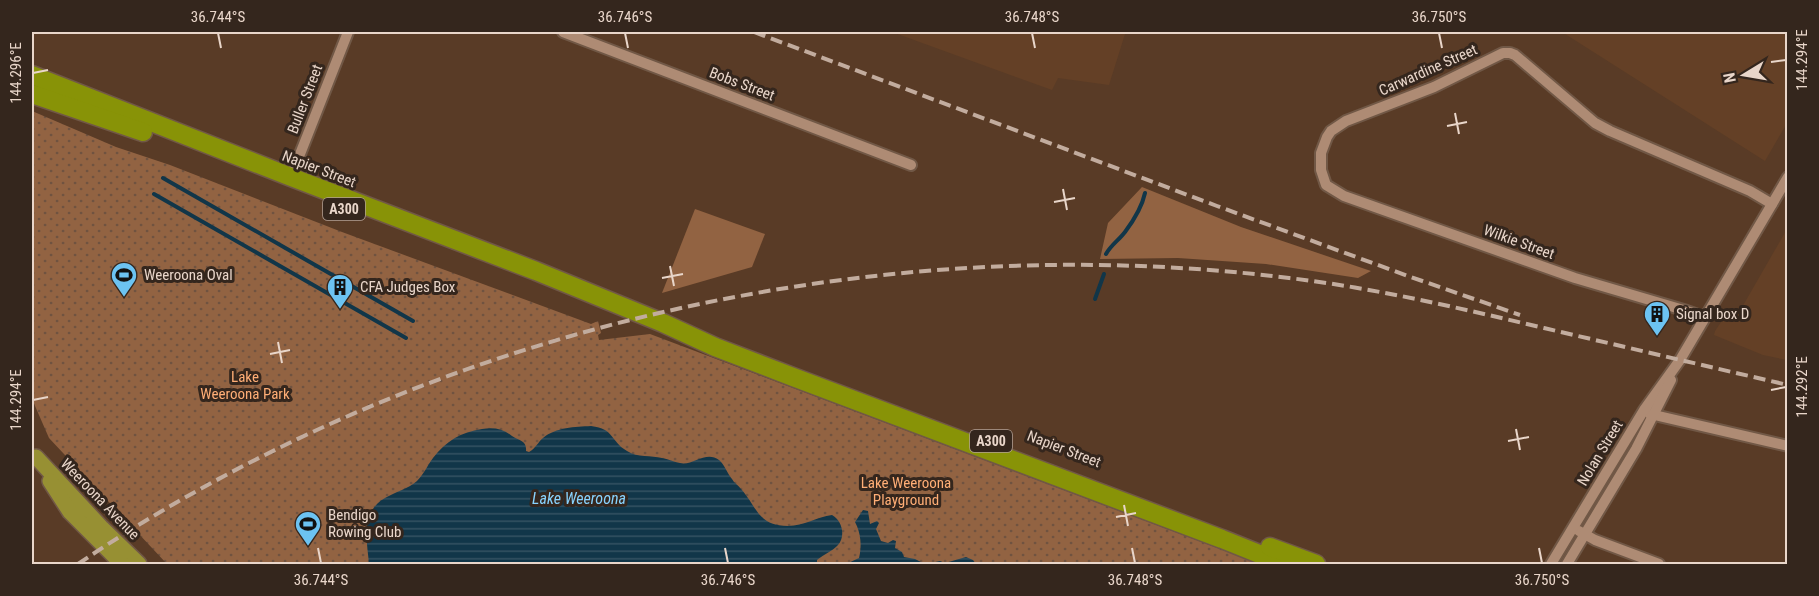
<svg xmlns="http://www.w3.org/2000/svg" width="1819" height="596" viewBox="0 0 1819 596" font-family="'Roboto Condensed',sans-serif">
<style>
.built{fill:#644026}
.green{fill:#926342}
.park{fill:url(#park-dots)}
.water{fill:url(#water-rules)}
.lines{fill:none;stroke-linecap:round;stroke-linejoin:round}
.stream{stroke:#113649;stroke-width:4}
.minor-casing{stroke:#715846;stroke-width:14}
.major-casing{stroke:#715846;stroke-width:18}
.highway-casing{stroke:#715846;stroke-width:21}
.minor{stroke:#ae8b74;stroke-width:10}
.major{stroke:#979033;stroke-width:15}
.highway{stroke:#889307;stroke-width:18}
.rail{stroke:#c2ac9e;stroke-width:4;stroke-dasharray:12 6;stroke-linecap:butt}
.ticks{fill:none;stroke:#e9d6ca;stroke-width:2}
.labels{text-anchor:middle;stroke-width:6;stroke-linejoin:round;paint-order:stroke}
.shield{fill:#34261d;stroke:#b3a196;stroke-width:1.5}
.shield-label{font-size:14px;font-weight:bold;fill:#e9d6ca}
.street-label{font-size:15px;fill:#e9d6ca;stroke:#34261d}
.poi-label{font-size:15px;fill:#e9d6ca;stroke:#34261d;text-anchor:start}
.park-label{font-size:15px;fill:#ffae76;stroke:#34261d}
.water-label{font-size:16px;font-style:italic;fill:#88d3fe;stroke:#34261d}
.neatline{fill:none;stroke:#e9d6ca;stroke-width:2}
.ticks-label{font-size:15px;text-anchor:middle;fill:#e9d6ca}
</style>
<defs>
<pattern id="park-dots" width="8" height="8" patternUnits="userSpaceOnUse" patternTransform="scale(1.5)"><rect width="8" height="8" fill="#926342"/><path d="M2 2h.1M6 6h.1" fill="none" stroke="#705340" stroke-width="1.8" stroke-linecap="round"/></pattern>
<pattern id="water-rules" width="6" height="5" patternUnits="userSpaceOnUse" patternTransform="scale(1.5)"><rect width="6" height="5" fill="#113649"/><path d="M0 2.5h6" fill="none" stroke="#345262"/></pattern>
</defs>
<rect width="100%" height="100%" fill="#593b26"/>
<!-- built -->
<g class="built">
<polygon points="892,32 1119,32 1125,34 1109,85 1058,78 1052,90"/>
<polygon points="1562,32 1786,32 1784,36 1788,38 1787,123 1765,161"/>
<polygon points="1787,229 1787,360 1763,355 1714,335 1715,331 1721,322 1737,316"/>
</g>
<!-- green -->
<g class="green">
<polygon points="1142,187 1241,227 1371,271 1358,278 1266,264 1178,258 1100,259 1108,223"/>
<polygon points="695,209 765,234 752,267 662,293"/>
</g>
<!-- park -->
<polygon class="park" points="32,111 116,147 170,165 342,232 591,324 598,321 601,333 598,335 599,340 650,334 1260,564 167,564 49,438 32,399"/>
<!-- water -->
<g class="water">
<path d="M591,426C615,429 610,441 627,451C638,458 651,455 662,458C668,459 674,462 680,463C693,466 706,450 719,460C725,465 727,473 732,479C734,483 738,485 741,489C758,508 757,525 788,526C804,526 817,517 832,515C842,520 846,536 838,545C833,551 824,554 817,560V564H369C367,541 360,512 385,498C395,492 408,489 417,481C424,474 427,466 433,458C446,441 461,432 482,429C494,427 504,429 512,436C519,441 527,440 526,451L529,452C536,448 538,442 543,438C556,427 575,427 591,426Z"/>
<path d="M863,510L868,511L870,524L877,521L879,523L876,529L881,541L888,543L893,540L896,541L895,548L902,552L904,557L915,559L925,564L940,561L945,563L966,557L973,560L976,564H846L859,558C862,547 861,533 855,522Z"/>
</g>
<g class="lines">
<!-- stream -->
<g class="stream">
<polyline points="163,178 413,321"/>
<polyline points="154,194 406,338"/>
<path d="M1106,254C1111,245 1119,240 1125,232C1134,220 1142,207 1145,193"/>
<polyline points="1095,299 1104,274"/>
</g>
<!-- minor casing -->
<g class="minor-casing">
<g id="minor">
<polyline points="563,32 911,165"/>
<polyline points="291,177 348,32"/>
<polyline points="1704,317 1687,311 1575,278 1344,196 1326,185 1321,170 1321,153 1327,137 1331,131 1346,121 1434,87 1503,53 1510,53 1515,55 1595,123 1610,131 1750,191 1772,204"/>
<polyline points="1650,414 1788,446"/>
<polyline points="1579,531 1595,540 1659,564"/>
<polyline points="1551,564 1644,410 1680,360 1788,177"/>
<polyline points="1567,564 1636,449 1671,380"/>
</g>
</g>
<!-- major casing -->
<g class="major-casing">
<g id="major">
<polyline points="36,457 101,527 139,564"/>
<polyline points="50,481 70,512 122,564"/>
</g>
</g>
<!-- highway casing -->
<g class="highway-casing">
<g id="highway">
<polyline points="32,75 291,177 536,271 663,323 715,347 793,377 1222,539 1284,564"/>
<polyline points="32,94 143,132"/>
<polyline points="1270,547 1316,564"/>
</g>
</g>
<!-- minor -->
<use href="#minor" class="minor"/>
<!-- major -->
<use href="#major" class="major"/>
<!-- highway -->
<use href="#highway" class="highway"/>
<!-- rail -->
<g class="rail">
<polyline points="754,32 1217,206 1408,276 1520,315"/>
<path d="M78,564C426,329 872,226 1289,278C1375,288 1459,308 1544,328C1625,347 1706,366 1788,385"/>
</g>
</g>
<!-- ticks -->
<path class="ticks" d="M218,33L221,48M625,33L628,48M1032,33L1035,48M1439,33L1442,48M1771,62L1786,60M33,73L48,70M1455,113L1459,134M1447,126L1467,122M1063,189L1067,210M1054,202L1075,198M670,266L674,286M662,278L683,274M278,342L282,363M270,354L290,350M1771,390L1786,387M33,400L48,397M1516,429L1520,450M1508,441L1529,437M1124,505L1128,526M1116,517L1136,513M318,548L321,563M725,548L728,563M1132,548L1135,563M1539,548L1542,563"/>
<!-- icons -->
<defs>
<g id="stadium-pin" transform="scale(1.35)"><path d="M0 17L-7.5 6A9.5 9.5 0 1 1 7.5 6Z" fill="#6cc3f2" stroke="#34261d"/><path d="M0-5a6.5 5 0 1 0 0 10a6.5 5 0 1 0 0-10ZM-3.5-1.8h7v3.6h-7Z" fill="#111"/></g>
<g id="building-pin" transform="scale(1.35)"><path d="M0 17L-7.5 6A9.5 9.5 0 1 1 7.5 6Z" fill="#6cc3f2" stroke="#34261d"/><path d="M-4-6H4V6H1V3H-1V6H-4ZM-2.5-4.3h1.7v1.8h-1.7ZM.8-4.3h1.7v1.8H.8ZM-2.5-1h1.7V.8h-1.7ZM.8-1h1.7V.8H.8Z" fill="#111"/></g>
</defs>
<g fill-rule="evenodd">
<use href="#stadium-pin" x="124" y="275"/>
<use href="#building-pin" x="340" y="287"/>
<use href="#building-pin" x="1657" y="314"/>
<use href="#stadium-pin" x="308" y="524"/>
</g>
<g class="labels">
<!-- shield labels -->
<g class="shield">
<rect x="323" y="198" width="42" height="22" rx="4.5"/>
<rect x="970" y="430" width="42" height="22" rx="4.5"/>
</g>
<g class="shield-label">
<text x="344" y="214">A300</text>
<text x="991" y="446">A300</text>
</g>
<!-- street labels -->
<g class="street-label">
<text transform="translate(1428 70) rotate(-24)" y="5">Carwardine Street</text>
<text transform="translate(742 84) rotate(21)" y="5">Bobs Street</text>
<text transform="translate(305 99) rotate(-69)" y="5">Buller Street</text>
<text transform="translate(319 169) rotate(21)" y="5">Napier Street</text>
<text transform="translate(1519 242) rotate(20)" y="5">Wilkie Street</text>
<text transform="translate(1064 449) rotate(21)" y="5">Napier Street</text>
<text transform="translate(1600 453) rotate(-59)" y="5">Nolan Street</text>
<text transform="translate(100 499) rotate(46)" y="5">Weeroona Avenue</text>
</g>
<!-- poi labels -->
<g class="poi-label">
<text x="144" y="280">Weeroona Oval</text>
<text x="360" y="292">CFA Judges Box</text>
<text x="1676" y="319">Signal box D</text>
<text x="328" y="520">Bendigo<tspan x="328" dy="17">Rowing Club</tspan></text>
</g>
<!-- park labels -->
<g class="park-label">
<text x="245" y="382">Lake<tspan x="245" dy="17">Weeroona Park</tspan></text>
<text x="906" y="488">Lake Weeroona<tspan x="906" dy="17">Playground</tspan></text>
</g>
<!-- water labels -->
<g class="water-label">
<text x="579" y="504">Lake Weeroona</text>
</g>
</g>
<!-- border -->
<rect width="1819" height="596" fill="none" stroke="#34261d" stroke-width="66"/>
<!-- north arrow -->
<g transform="translate(1744 75) rotate(259)" stroke="#34261d" stroke-width="4.5" paint-order="stroke">
<path d="M0-4.5L10 22L0 15L-10 22Z" fill="#e9d6ca"/>
<text y="-9" font-size="16" font-weight="bold" text-anchor="middle" fill="#e9d6ca">N</text>
</g>
<rect x="33" y="33" width="1753" height="530" class="neatline"/>
<g class="ticks-label">
<text x="218" y="22">36.744°S</text>
<text x="625" y="22">36.746°S</text>
<text x="1032" y="22">36.748°S</text>
<text x="1439" y="22">36.750°S</text>
<text transform="translate(1802 60) rotate(-90)" y="5">144.294°E</text>
<text transform="translate(16 73) rotate(-90)" y="5">144.296°E</text>
<text transform="translate(1802 387) rotate(-90)" y="5">144.292°E</text>
<text transform="translate(16 400) rotate(-90)" y="5">144.294°E</text>
<text x="321" y="585">36.744°S</text>
<text x="728" y="585">36.746°S</text>
<text x="1135" y="585">36.748°S</text>
<text x="1542" y="585">36.750°S</text>
</g>
</svg>
